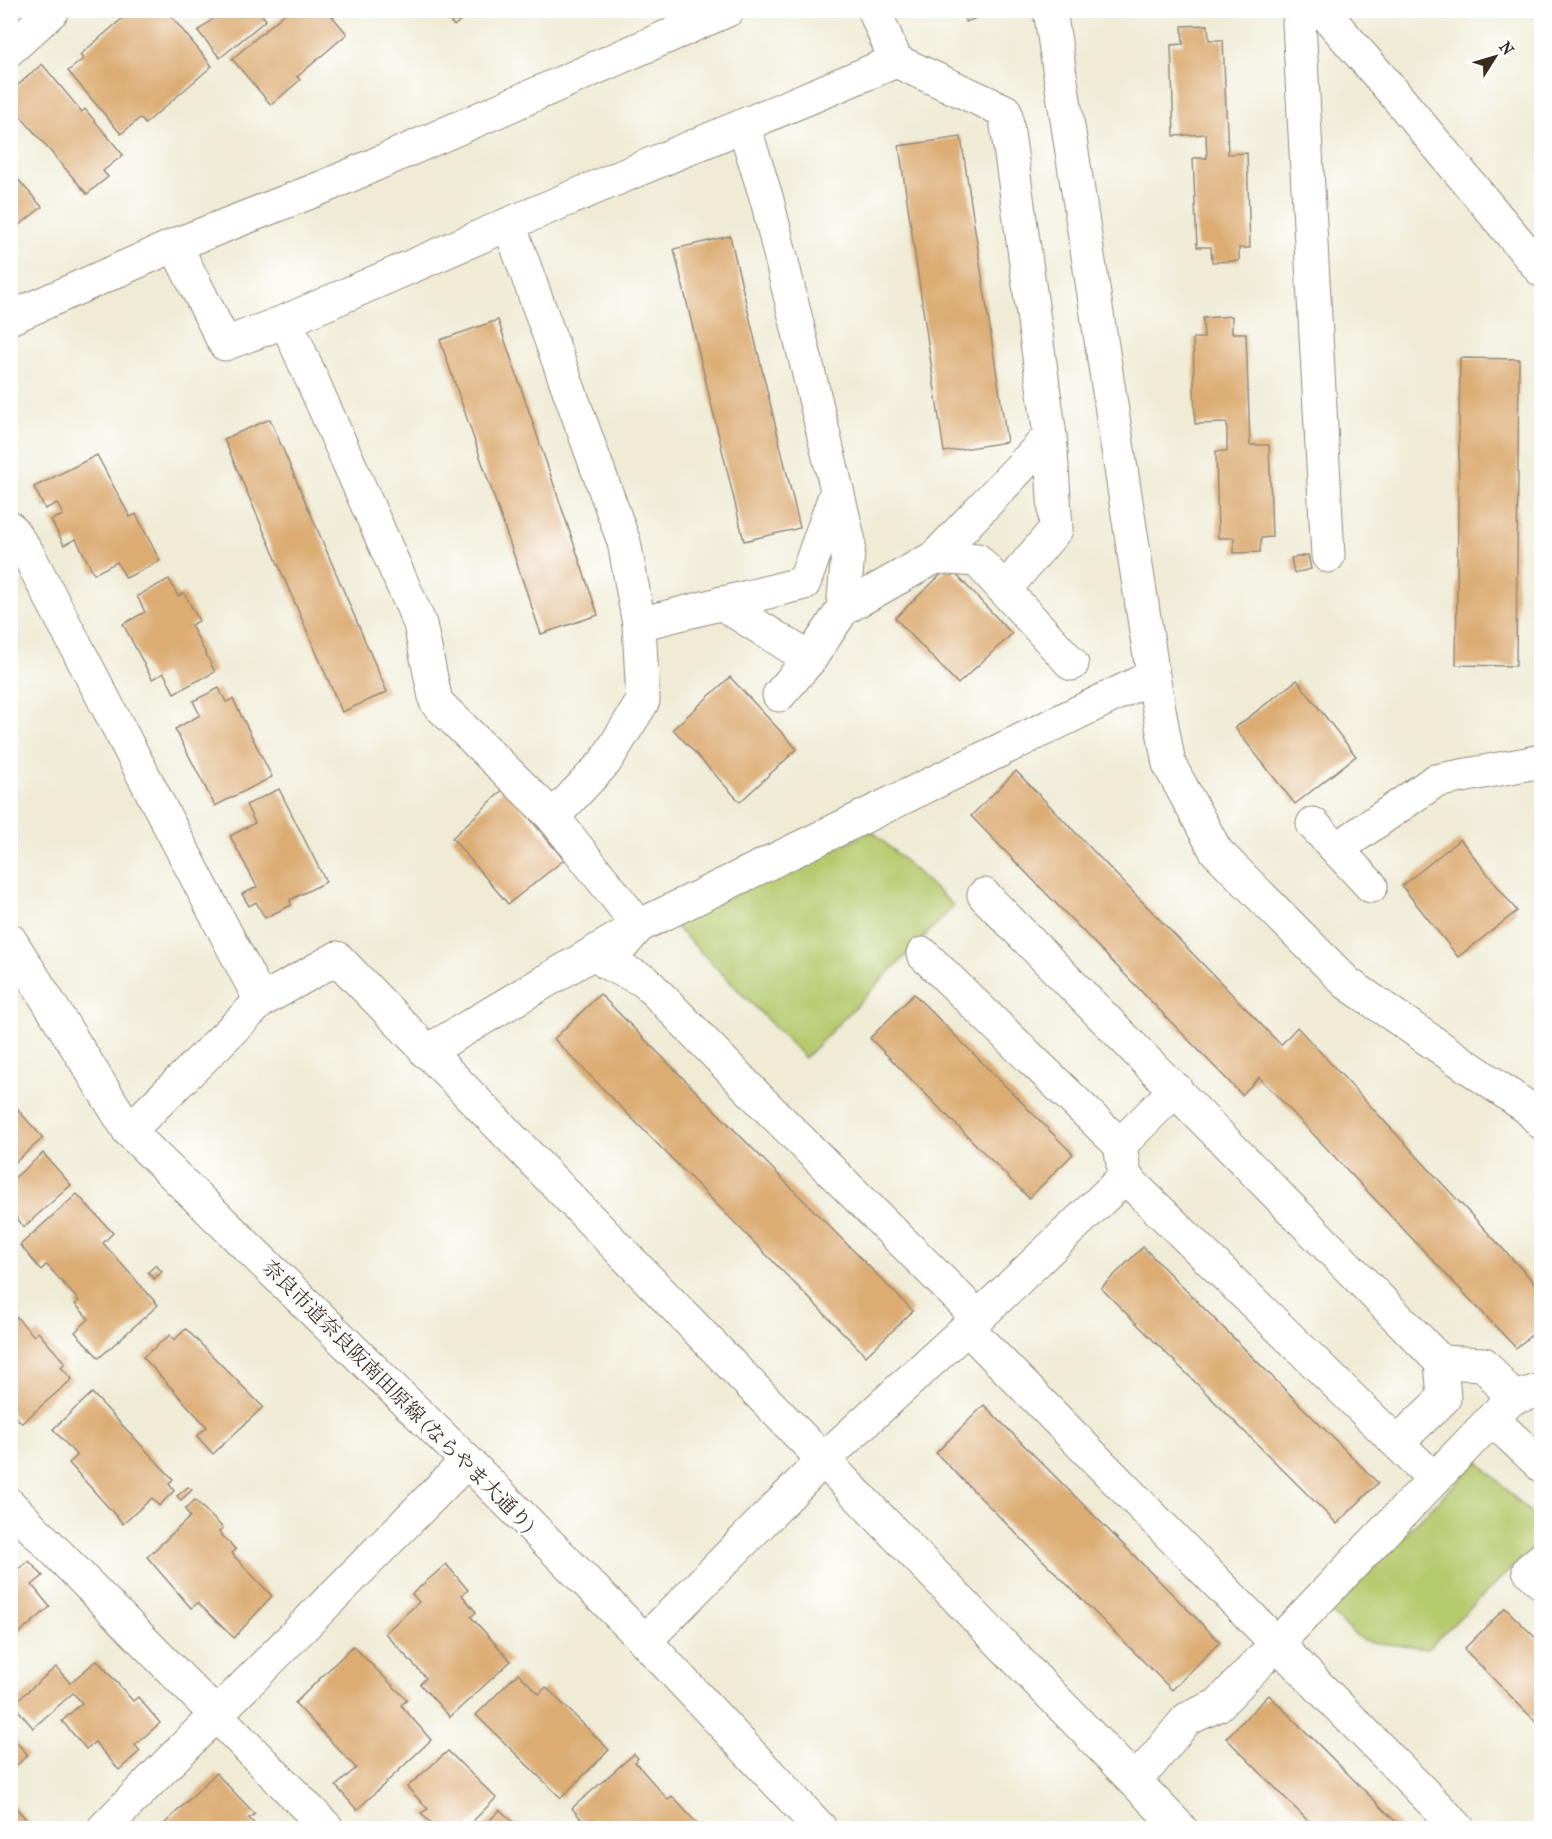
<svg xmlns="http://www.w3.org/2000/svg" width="1552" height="1839" viewBox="0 0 1552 1839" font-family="'IM FELL French Canon','Noto Serif JP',serif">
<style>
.green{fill:#b5c96d;stroke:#787a46;stroke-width:1.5}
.building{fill:#dcac73}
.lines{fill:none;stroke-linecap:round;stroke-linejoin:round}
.minor-casing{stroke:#958a7a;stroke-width:35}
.minor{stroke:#fff;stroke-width:33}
.labels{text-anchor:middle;stroke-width:4.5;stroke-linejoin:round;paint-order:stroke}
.street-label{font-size:20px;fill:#3b2a1e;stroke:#fff}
</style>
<rect width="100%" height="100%" fill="#fff"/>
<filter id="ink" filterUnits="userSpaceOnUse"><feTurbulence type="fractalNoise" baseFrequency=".0167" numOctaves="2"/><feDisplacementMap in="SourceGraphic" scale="12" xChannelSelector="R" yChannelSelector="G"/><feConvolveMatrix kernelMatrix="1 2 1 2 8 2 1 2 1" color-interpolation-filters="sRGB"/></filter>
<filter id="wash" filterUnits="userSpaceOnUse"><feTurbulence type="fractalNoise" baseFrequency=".008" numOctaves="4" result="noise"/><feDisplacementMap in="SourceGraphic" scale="24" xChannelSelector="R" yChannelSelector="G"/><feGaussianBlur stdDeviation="1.35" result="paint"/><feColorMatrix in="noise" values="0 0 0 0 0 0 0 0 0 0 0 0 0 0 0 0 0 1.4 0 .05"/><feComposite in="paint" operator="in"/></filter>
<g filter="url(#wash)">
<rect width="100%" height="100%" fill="#efebd5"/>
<!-- green -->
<g class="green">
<polygon points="872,831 954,906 805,1058 673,924"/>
<polygon points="1478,1461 1541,1524 1541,1540 1427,1649 1363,1641 1328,1611"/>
</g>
<g id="blocks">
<!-- building -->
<g class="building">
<polygon points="132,10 166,10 212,66 145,124 140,118 121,134 68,71 83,59 80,55"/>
<polygon points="223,10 268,10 262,15 266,20 220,58 198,31"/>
<polygon points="289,10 327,10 347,34 297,77 300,80 271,105 232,59"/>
<polygon points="441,10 472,10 454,26"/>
<polygon points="962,10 994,10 994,11 966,22"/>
<polygon points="1208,25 1209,40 1223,40 1228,154 1247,153 1250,248 1239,248 1239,261 1212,262 1211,247 1197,247 1193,158 1207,158 1206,134 1174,136 1171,45 1183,44 1182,26"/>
<polygon points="42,64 82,112 85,109 123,155 103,171 108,177 87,194 10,104 10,92"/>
<polygon points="961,137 1007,442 944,452 899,146"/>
<polygon points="10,170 42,207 10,233"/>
<polygon points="10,234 16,241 10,247"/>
<polygon points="730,236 800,528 744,541 674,249"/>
<polygon points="1232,316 1232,333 1246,333 1250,445 1269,445 1272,537 1261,538 1260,552 1234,553 1234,538 1218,538 1216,451 1227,451 1227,423 1195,424 1193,338 1204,338 1203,318"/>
<polygon points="498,320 598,615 541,634 440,340"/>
<polygon points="1460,358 1519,359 1516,666 1456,665"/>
<polygon points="270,419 387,692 342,712 224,439"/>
<polygon points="97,455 130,517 136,514 160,561 126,578 117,562 94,574 76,539 64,545 51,520 63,515 57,503 45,509 34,487"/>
<polygon points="1308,555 1311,569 1294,573 1291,558"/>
<polygon points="949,567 1012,634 958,684 895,618"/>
<polygon points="169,579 178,596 184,593 199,621 191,625 215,672 174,693 164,673 152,679 123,624 145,612 137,596"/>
<polygon points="730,677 797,749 740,802 673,729"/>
<polygon points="1297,680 1356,756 1295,804 1235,728"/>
<polygon points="219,688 226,702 233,699 272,777 215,806 175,729 200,715 193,701"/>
<polygon points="1016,771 1281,1045 1297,1027 1542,1291 1542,1326 1516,1348 1259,1077 1242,1095 971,816"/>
<polygon points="505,788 564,860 508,904 452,838"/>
<polygon points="279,789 326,882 290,900 291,905 265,918 256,902 249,906 242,894 257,887 230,836 255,823 246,805"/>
<polygon points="1460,839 1517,911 1458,957 1402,886"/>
<polygon points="600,994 913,1311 866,1356 554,1039"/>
<polygon points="914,994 1073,1154 1029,1198 870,1038"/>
<polygon points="10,1101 43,1138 10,1167"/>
<polygon points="43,1153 71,1185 24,1227 15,1216 10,1220 10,1182"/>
<polygon points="77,1194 113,1233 103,1243 158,1305 99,1358 75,1332 89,1319 75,1304 79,1301 49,1267 46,1265 41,1270 20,1245"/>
<polygon points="1143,1247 1378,1483 1337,1524 1101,1288"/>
<polygon points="156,1265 162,1272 154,1279 148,1272"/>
<polygon points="10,1310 34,1336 38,1332 65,1363 61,1367 72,1379 22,1423 10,1411"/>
<polygon points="186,1329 263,1407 213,1454 197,1436 207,1427 143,1357 170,1335 174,1340"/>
<polygon points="92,1393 173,1479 169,1484 174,1491 159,1506 152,1498 123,1524 69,1463 77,1456 53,1429"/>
<polygon points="984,1405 1220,1642 1172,1690 936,1453"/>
<polygon points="188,1487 192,1490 181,1500 177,1496"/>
<polygon points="195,1500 223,1528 219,1532 236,1550 232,1553 235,1557 272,1596 234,1638 198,1603 191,1608 147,1557 190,1517 185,1509"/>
<polygon points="10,1560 18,1569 29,1561 43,1576 32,1585 50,1607 10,1641"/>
<polygon points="446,1564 468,1590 462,1595 476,1612 471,1617 511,1661 450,1717 420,1684 426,1678 385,1633 419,1602 412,1594"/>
<polygon points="1505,1608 1542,1644 1542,1728 1464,1649"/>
<polygon points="353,1646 407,1700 401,1705 431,1740 357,1810 336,1786 356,1768 295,1703"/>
<polygon points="97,1660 133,1701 138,1697 160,1723 135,1745 140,1751 119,1770 95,1742 86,1749 62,1721 82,1703 73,1693 33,1728 13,1704 56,1667 70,1683"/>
<polygon points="518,1673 539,1694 546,1687 609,1750 561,1798 476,1715"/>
<polygon points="1269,1695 1402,1828 1315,1828 1226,1738"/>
<polygon points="10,1735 28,1755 10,1771"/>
<polygon points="448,1751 496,1798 466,1828 435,1828 421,1813 428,1809 407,1787"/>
<polygon points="634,1754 638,1758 635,1762 668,1800 672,1796 701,1828 602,1828 593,1819 586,1825 572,1808"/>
<polygon points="216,1773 255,1814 249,1818 258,1828 160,1828"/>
<polygon points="10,1801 33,1827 31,1828 10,1828"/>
<polygon points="500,1810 520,1828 482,1828"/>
</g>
</g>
</g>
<g filter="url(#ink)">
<use href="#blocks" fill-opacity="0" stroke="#958a7a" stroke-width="1.5"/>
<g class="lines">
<!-- minor casing -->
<g class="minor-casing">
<g id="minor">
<polyline points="874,10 896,61 1005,111 1050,436 1056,529 1005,589"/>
<polyline points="1050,10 1153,676 1169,764 1216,851 1347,983 1528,1108 1542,1123"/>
<polyline points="1310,10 1299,23 1328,556"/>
<polyline points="1322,10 1393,92 1542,271"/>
<polyline points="10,49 53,10"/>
<polyline points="509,224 624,542 639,624 643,701 605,762 553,817"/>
<polyline points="175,245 225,344 286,321 420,624 436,702 553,817 639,926 607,963 645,981 767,1107 978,1317"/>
<polyline points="10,318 175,245 326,186 728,10"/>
<polyline points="286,321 509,224 896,61"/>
<polyline points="10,528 28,554 261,1001"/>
<polyline points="935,557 1050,436"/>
<polyline points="721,603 810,659"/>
<polyline points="843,609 935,557 977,560 1072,664"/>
<polyline points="639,624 804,583 837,490 767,200 744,126"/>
<polyline points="779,695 810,659 843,609 849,542 837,490"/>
<polyline points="1313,824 1371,886"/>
<polyline points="1337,849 1435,781 1542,761"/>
<polyline points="984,895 1441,1362 1444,1398 1398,1442"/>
<polyline points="10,940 129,1131 467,1461 645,1641 820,1828"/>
<polyline points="923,954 1120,1145"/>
<polyline points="426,1052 639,926 1153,676"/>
<polyline points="129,1131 261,1001 337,958 1180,1828"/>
<polyline points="1125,1177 1434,1479"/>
<polyline points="967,1328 1458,1828"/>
<polyline points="1441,1362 1484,1364 1512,1398"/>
<polyline points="1492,1419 1542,1466"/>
<polyline points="10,1505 327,1828"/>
<polyline points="1542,1559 1529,1570 1542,1583"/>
<polyline points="645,1641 824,1459 967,1328 1125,1177 1120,1145 1176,1089"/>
<polyline points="1133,1780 1150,1764 1187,1719 1218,1705 1512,1398 1542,1390"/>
<polyline points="104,1828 467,1461"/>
</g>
</g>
<!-- minor -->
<use href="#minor" class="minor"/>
</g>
</g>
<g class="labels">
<!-- street labels -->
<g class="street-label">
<text transform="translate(399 1396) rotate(45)" y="7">奈良市道奈良阪南田原線 (ならやま大通り)</text>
</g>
</g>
<!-- margin -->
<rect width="1552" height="1839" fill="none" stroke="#fff" stroke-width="36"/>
<!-- north arrow -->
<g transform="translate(1495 57) rotate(53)" stroke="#ffffff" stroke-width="4.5" paint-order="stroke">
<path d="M0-4.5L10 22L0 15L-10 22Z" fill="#3b2a1e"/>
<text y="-9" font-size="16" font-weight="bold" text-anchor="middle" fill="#3b2a1e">N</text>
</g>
</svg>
